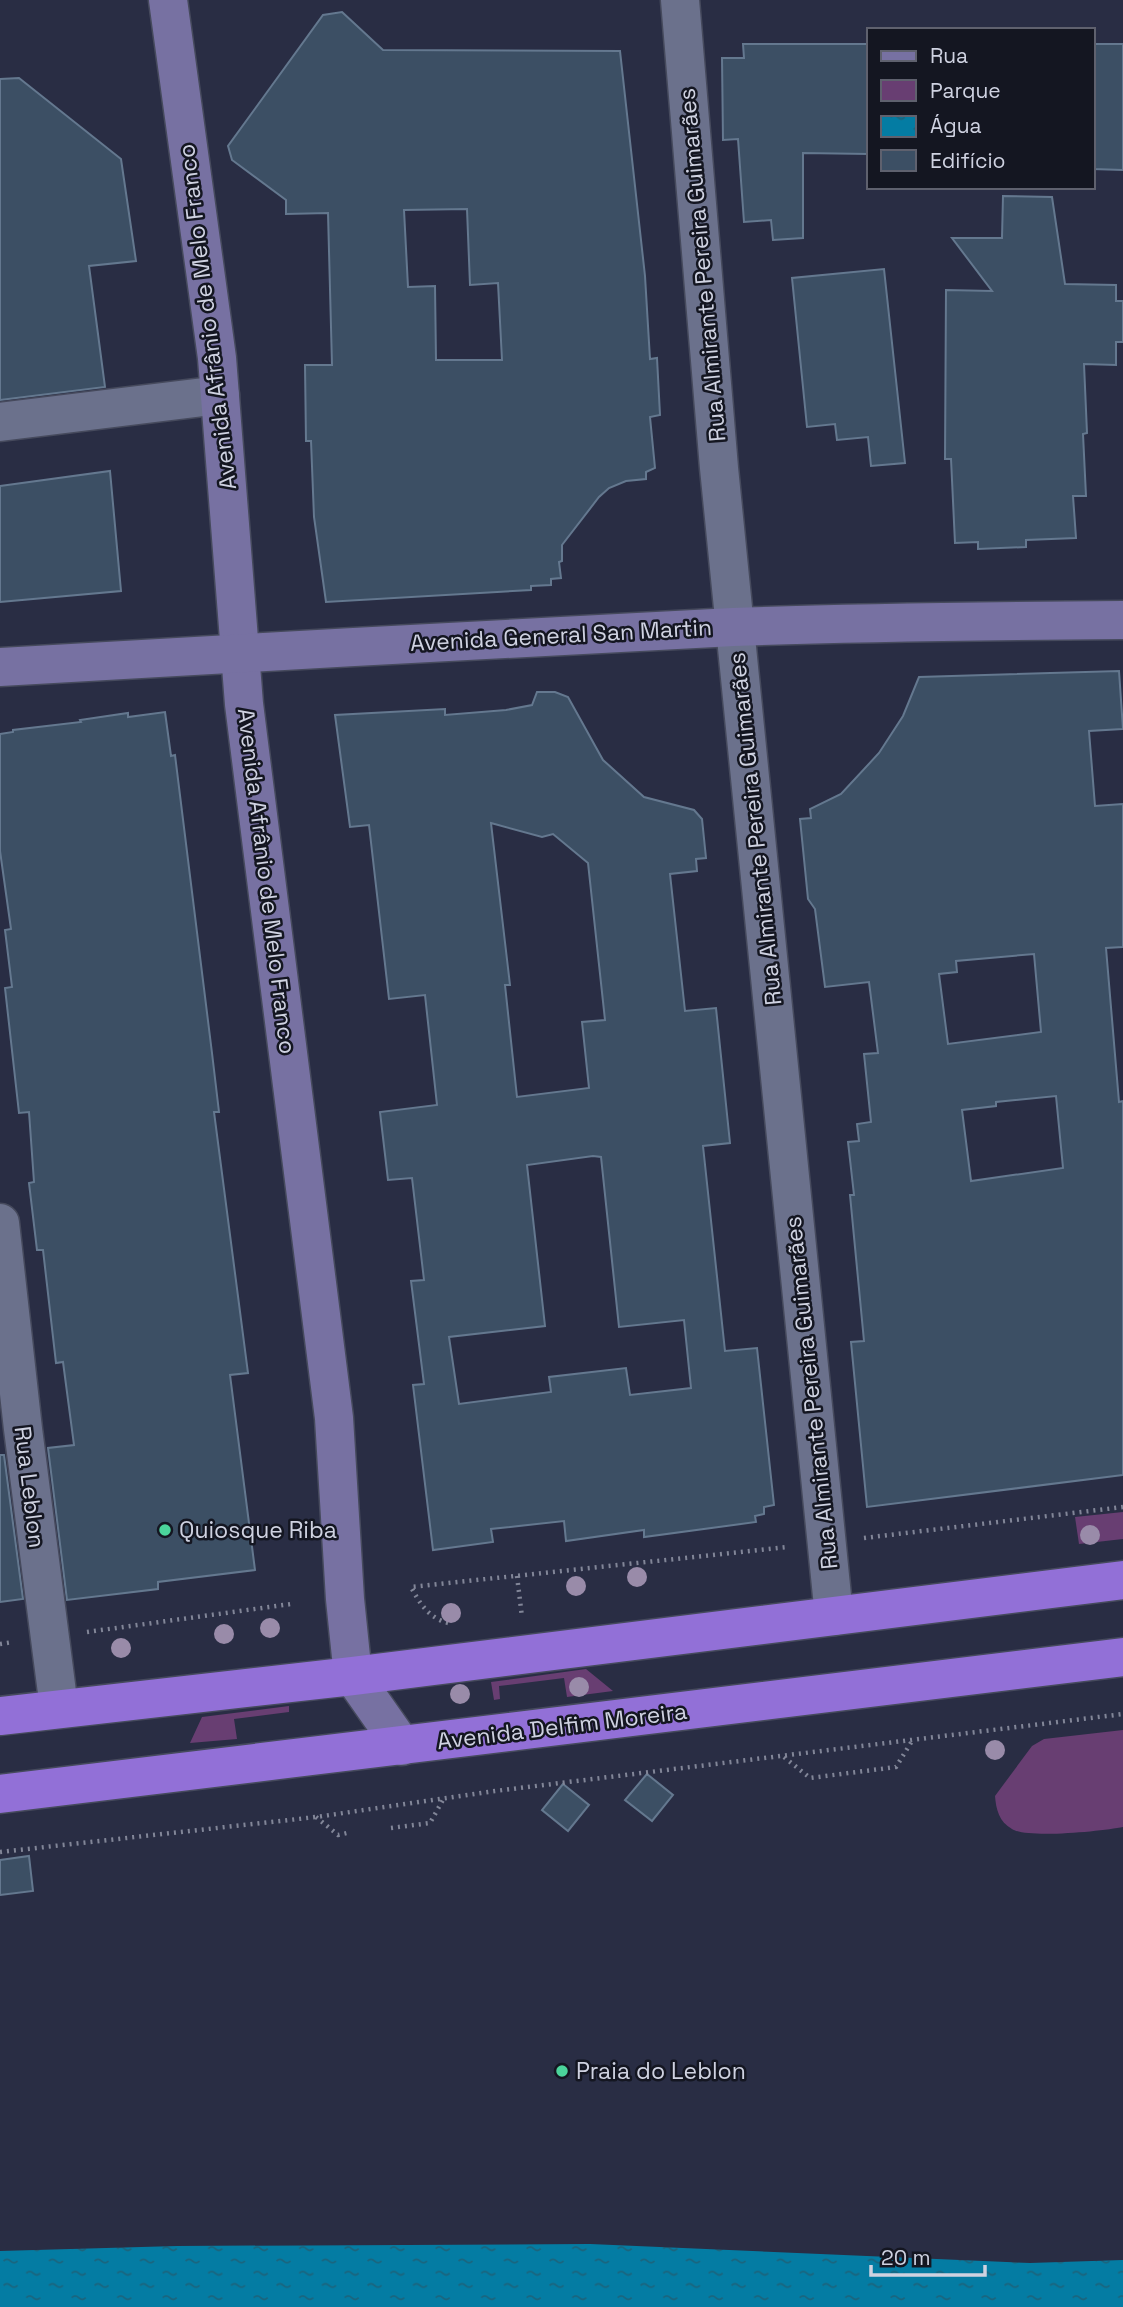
<svg xmlns="http://www.w3.org/2000/svg" width="1123" height="2307" viewBox="0 0 1123 2307" font-family="'Space Grotesk',sans-serif">
<style>
.green{fill:#683e72}
.water{fill:url(#water-ripples)}
.building{fill:#3c4f64;stroke:#64788f;stroke-width:2;fill-rule:evenodd}
.lines{fill:none;stroke-linecap:round;stroke-linejoin:round}
.street-casing{stroke:#464a5d;stroke-width:41}
.secondary-casing{stroke:#464a5d;stroke-width:41}
.highway-casing{stroke:#464a5d;stroke-width:41}
.path{stroke:#828698;stroke-width:4.5;stroke-dasharray:2 5;stroke-linecap:butt}
.street{stroke:#6b718c;stroke-width:38}
.secondary{stroke:#7771a2;stroke-width:38}
.highway{stroke:#9270d7;stroke-width:38}
.tree{fill:#998ba9}
.poi-dot{fill:#4bd49b;stroke:#141621;stroke-width:2.5}
.labels{text-anchor:middle;stroke-width:5;stroke-linejoin:round;paint-order:stroke}
.street-label{font-size:23px;fill:#cfd2e1;stroke:#141621}
.poi-label{font-size:23px;fill:#cfd2e1;stroke:#141621;text-anchor:start}
</style>
<defs>
<pattern id="water-ripples" width="26" height="14" patternUnits="userSpaceOnUse" patternTransform="scale(1.75)"><rect width="26" height="14" fill="#047ca3"/><path d="M2 4q2-2 4 0t4 0M15 11q2-2 4 0t4 0" fill="none" stroke="#1b647d"/></pattern>
</defs>
<rect width="100%" height="100%" fill="#292d44"/>
<!-- green -->
<g class="green">
<polygon points="1123,1512 1123,1539 1079,1544 1075,1517"/>
<polygon points="586,1669 613,1691 567,1697 564,1678 499,1686 500,1699 494,1700 491,1682"/>
<polygon points="289,1706 289,1712 234,1719 237,1739 190,1743 202,1717"/>
<path d="M1123,1730V1827C1103,1831 1027,1839 1012,1829C999,1822 996,1809 995,1796L1032,1746L1044,1739Z"/>
</g>
<!-- water -->
<polygon class="water" points="590,2244 1030,2263 1123,2260 1123,2307 0,2307 0,2251 177,2246"/>
<!-- building -->
<g class="building">
<path d="M342,12L383,50L620,51L645,276L650,359L657,358L660,415L650,417L655,468L646,472V479L626,481L609,488L599,497L562,545V561L559,562L561,578L551,579V585L531,586V590L326,602L314,517L311,441H306L305,365H332L328,213L286,214V200L232,160L228,146L323,15ZM467,209L470,285L498,283L502,360H436L435,286L408,287L404,210Z"/>
<polygon points="743,44 869,44 869,154 803,153 803,238 773,240 771,220 744,222 738,139 723,140 722,58 744,58"/>
<polygon points="1093,44 1123,44 1123,170 1093,169"/>
<polygon points="19,78 121,159 136,261 89,266 105,387 0,400 0,79"/>
<polygon points="1003,196 1052,197 1065,284 1116,285 1116,301 1123,301 1123,342 1116,342 1116,365 1084,364 1087,433 1083,434 1086,496 1073,496 1076,538 1026,540 1026,547 978,549 978,542 955,543 951,459 945,459 946,290 992,291 952,238 1002,238"/>
<polygon points="884,269 905,463 871,466 868,437 837,440 835,424 807,427 792,278"/>
<polygon points="110,471 121,591 0,602 0,486"/>
<path d="M1119,671L1123,729L1089,731L1095,806L1123,804V947L1106,948L1119,1102L1123,1101V1475L867,1507L851,1342L864,1341L850,1195H854L848,1142L859,1141L857,1124L871,1122L864,1054L878,1053L869,982L825,987L815,909L808,899L800,819L811,818L810,809L841,794L879,753L903,716L919,677ZM1034,954L1041,1032L948,1044L939,974L957,972L956,961ZM1056,1096L1063,1168L971,1181L962,1110L996,1106V1102Z"/>
<path d="M537,692H555L568,697L603,760L644,797L694,810L702,819L706,858L696,859L697,871L670,874L685,1011L716,1008L730,1143L703,1146L725,1351L757,1348L774,1505L764,1507V1514L755,1516L756,1522L644,1537V1530L566,1541L564,1521L491,1529L493,1542L433,1550L413,1385L424,1384L411,1281L424,1280L412,1178L388,1180L380,1112L437,1105L425,995L389,999L369,825L350,827L335,715L445,709V715L506,710L532,705ZM491,823L542,837L553,834L588,863L605,1020L582,1022L589,1088L517,1097L505,985H510ZM593,1156L601,1157L619,1327L684,1320L691,1388L630,1395L626,1368L549,1377L551,1392L459,1404L449,1337L545,1326L527,1165Z"/>
<polygon points="165,712 171,756 175,755 212,1053 219,1112 214,1112 248,1373 230,1375 255,1570 158,1582 158,1589 67,1600 48,1448 74,1445 63,1362 56,1363 43,1250 37,1250 29,1183 34,1182 29,1112 19,1113 5,988 12,987 5,930 11,929 0,851 0,734 13,732 13,730 81,722 80,720 128,713 128,717"/>
<polygon points="0,1455 4,1455 23,1599 0,1602"/>
<polygon points="647,1774 673,1795 652,1821 625,1800"/>
<polygon points="563,1784 589,1805 568,1831 542,1810"/>
<polygon points="29,1856 33,1891 0,1895 0,1860"/>
</g>
<g class="lines">
<!-- street casing -->
<g class="street-casing">
<g id="street">
<polyline points="680,0 719,468 834,1616"/>
<polyline points="0,422 220,395"/>
<polyline points="0,1223 23,1429 59,1708"/>
</g>
</g>
<!-- secondary casing -->
<g class="secondary-casing">
<g id="secondary">
<polyline points="168,0 217,358 244,704 334,1418 345,1599 353,1676 402,1746"/>
<path d="M0,667C244,654 489,638 733,627C863,622 993,621 1123,620"/>
</g>
</g>
<!-- highway casing -->
<g class="highway-casing">
<g id="highway">
<polyline points="0,1716 353,1676 1123,1580"/>
<polyline points="0,1794 1123,1657"/>
</g>
</g>
<!-- path -->
<g class="path">
<polyline points="864,1538 1123,1507"/>
<polyline points="517,1576 522,1617"/>
<path d="M448,1623C429,1618 420,1604 411,1587L788,1547"/>
<polyline points="87,1632 291,1604"/>
<polyline points="0,1644 13,1642"/>
<polyline points="784,1757 810,1778 896,1767 912,1741"/>
<polyline points="316,1817 338,1835 347,1833"/>
<polyline points="391,1828 430,1823 444,1798"/>
<polyline points="0,1852 316,1817 495,1791 1123,1714"/>
</g>
<!-- street -->
<use href="#street" class="street"/>
<!-- secondary -->
<use href="#secondary" class="secondary"/>
<!-- highway -->
<use href="#highway" class="highway"/>
</g>
<!-- trees -->
<g class="tree">
<circle cx="1090" cy="1535" r="10"/>
<circle cx="637" cy="1577" r="10"/>
<circle cx="576" cy="1586" r="10"/>
<circle cx="451" cy="1613" r="10"/>
<circle cx="270" cy="1628" r="10"/>
<circle cx="224" cy="1634" r="10"/>
<circle cx="121" cy="1648" r="10"/>
<circle cx="579" cy="1687" r="10"/>
<circle cx="460" cy="1694" r="10"/>
<circle cx="995" cy="1750" r="10"/>
</g>
<!-- markers -->
<g class="poi-dot">
<circle cx="165" cy="1530" r="7"/>
<circle cx="562" cy="2071" r="7"/>
</g>
<g class="labels">
<!-- street labels -->
<g class="street-label">
<text transform="translate(702 265) rotate(-95)" y="8">Rua Almirante Pereira Guimarães</text>
<text transform="translate(207 317) rotate(-97)" y="8">Avenida Afrânio de Melo Franco</text>
<text transform="translate(561 635) rotate(-3)" y="8">Avenida General San Martin</text>
<text transform="translate(755 829) rotate(-96)" y="8">Rua Almirante Pereira Guimarães</text>
<text transform="translate(267 881) rotate(83)" y="8">Avenida Afrânio de Melo Franco</text>
<text transform="translate(811 1393) rotate(-96)" y="8">Rua Almirante Pereira Guimarães</text>
<text transform="translate(30 1487) rotate(83)" y="8">Rua Leblon</text>
<text transform="translate(562 1726) rotate(-7)" y="8">Avenida Delfim Moreira</text>
</g>
<!-- poi labels -->
<g class="poi-label">
<text x="179" y="1538">Quiosque Riba</text>
<text x="576" y="2079">Praia do Leblon</text>
</g>
</g>
<!-- legend -->
<rect x="867" y="28" width="228" height="161" fill="#141621" stroke="#5f616e" stroke-width="2"/>
<rect x="881" y="51" width="35" height="10" fill="#7771a2" stroke="#5f616e" stroke-width="2"/>
<text x="930" y="63" font-size="21" fill="#cfd2e1">Rua</text>
<rect x="881" y="80" width="35" height="21" fill="#683e72" stroke="#5f616e" stroke-width="2"/>
<text x="930" y="98" font-size="21" fill="#cfd2e1">Parque</text>
<rect x="881" y="116" width="35" height="21" fill="url(#water-ripples)" stroke="#5f616e" stroke-width="2"/>
<text x="930" y="133" font-size="21" fill="#cfd2e1">Água</text>
<rect x="881" y="150" width="35" height="21" fill="#3c4f64" stroke="#5f616e" stroke-width="2"/>
<text x="930" y="168" font-size="21" fill="#cfd2e1">Edifício</text>
<!-- scale -->
<path d="M871 2265v10h114v-10" fill="none" stroke="#cfd2e1" stroke-width="3.5"/>
<text x="881" y="2265" font-size="21" fill="#cfd2e1" stroke="#141621" stroke-width="5" paint-order="stroke">20 m</text>
</svg>
